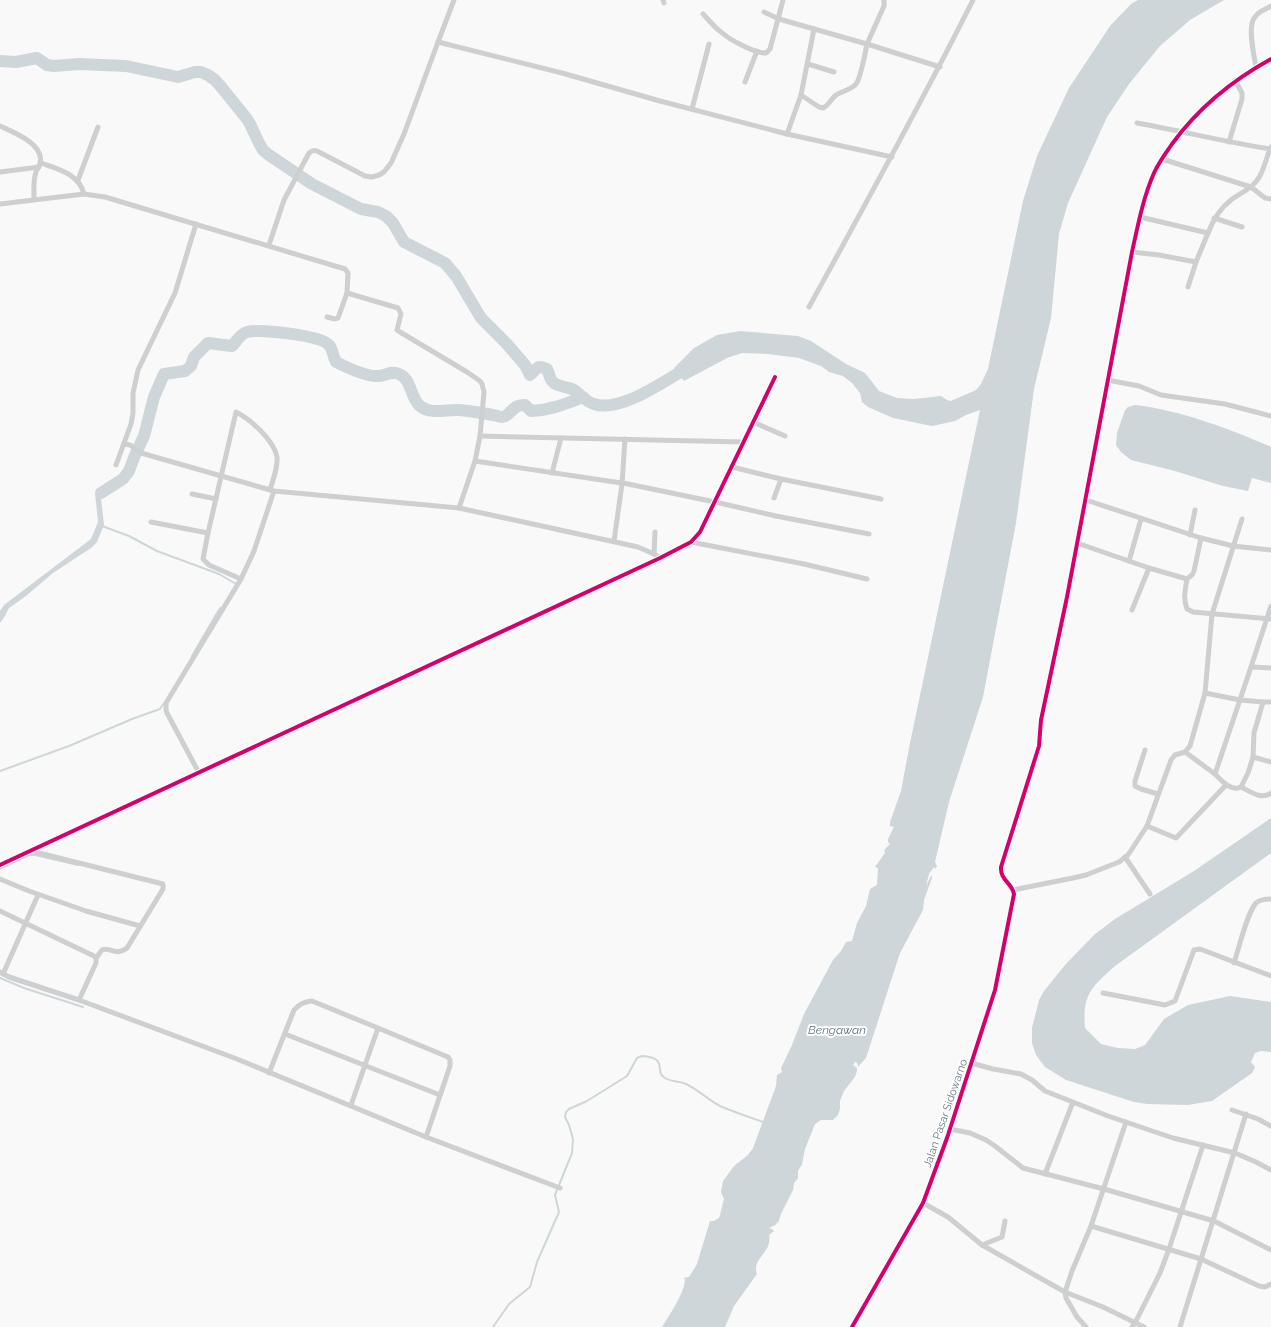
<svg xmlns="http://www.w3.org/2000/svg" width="1271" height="1327" viewBox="0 0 1271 1327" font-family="Raleway,sans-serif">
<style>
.water{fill:#ced6d9}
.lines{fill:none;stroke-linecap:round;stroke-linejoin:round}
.stream{stroke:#ced6d9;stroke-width:2}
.river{stroke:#ced6d9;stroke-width:12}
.street{stroke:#cecfd0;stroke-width:5}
.cycleway-casing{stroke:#fff;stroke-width:6}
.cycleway{stroke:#d6006c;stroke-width:4}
.labels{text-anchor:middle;stroke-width:4;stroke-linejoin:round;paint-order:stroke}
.street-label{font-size:11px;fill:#657683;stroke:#fff}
.water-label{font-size:12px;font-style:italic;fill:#60757c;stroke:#fff}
</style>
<rect width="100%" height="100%" fill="#f9f9f9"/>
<!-- water -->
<g class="water">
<path d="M1138,0H1224L1190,20L1160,46L1129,84L1107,117L1068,203L1059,234L1051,318L1034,389L1016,523L983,697L949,802L935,862L937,866L935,869L934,867L929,874L926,886L931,876H932V878L924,900L923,910L900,953L866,1058L858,1067L857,1063L855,1062L853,1065L857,1068V1071L855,1077L844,1091L840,1101V1109L838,1115L833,1120H821L815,1124L805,1149L802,1164L798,1171V1178L794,1183L793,1190L781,1214L778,1223L776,1222L777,1224L769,1228L772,1229L774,1231L769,1235C773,1253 751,1258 757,1274L734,1306L725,1327H662C669,1316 685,1292 685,1279L683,1278L689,1277L697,1264L710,1221H714L719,1218L720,1215L724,1199L721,1192L723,1181L734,1166L748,1155L753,1148L776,1086L777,1075L782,1072L781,1068L792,1045L804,1014L833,960L841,951L846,942L852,941L857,923L866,906L870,889L877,885L878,868L875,867L885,853L884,850L890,844L888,842V839L894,827L890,826V822L901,791L910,743L980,410L966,415L955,421L932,426L893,418L868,407L862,402L860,393L852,383L843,376L829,372L821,366L799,358L768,354L742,353L727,358L684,381L674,368L694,348L717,335L740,331L798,336L811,341L846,364L865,373L879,391L897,398L914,399L941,396L947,400L951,401L976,390L981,384L988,369L1023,201L1037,156L1069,88L1110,26L1131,4Z"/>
<path d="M1135,405C1180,410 1230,429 1271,447V483L1252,478L1248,491L1223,486L1175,471L1131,460L1121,452L1116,445L1117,433L1125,410L1128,407Z"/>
<polygon points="112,480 115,486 101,498 104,525 97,542 91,548 53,573 26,596 9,608 5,616 0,623 0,611 4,605 91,539 98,522 95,493 100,488"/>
<path d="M1271,818V853L1115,966C1092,987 1082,994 1085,1028L1101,1044L1118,1048L1135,1049L1145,1045L1164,1019L1188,1005L1230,996L1271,1002V1052L1261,1051L1255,1053L1251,1062L1255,1067L1252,1073L1212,1101L1188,1105L1147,1104L1134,1102L1066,1080L1045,1067L1036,1055L1032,1043V1028L1039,1000L1044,991L1065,965L1094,935L1115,919L1194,871Z"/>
</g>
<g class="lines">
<!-- stream -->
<g class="stream">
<polyline points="102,526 129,536 157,551 219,574 236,584 237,583"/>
<polyline points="192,656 220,608"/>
<polyline points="0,771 69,746 132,719 160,709 164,703"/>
<polyline points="0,869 29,855 35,855 78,865"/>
<polyline points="0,978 24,988 83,1007"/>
<path d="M493,1327L509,1304L530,1287L537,1262L559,1212L555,1195L572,1153L573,1139L569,1125L565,1117L566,1112L569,1109L587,1101L627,1076L637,1058L642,1056C670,1058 653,1071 665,1078C671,1082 679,1081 686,1084C699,1090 708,1100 720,1106C734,1112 749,1117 763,1122"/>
</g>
<!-- river -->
<g class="river">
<path d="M0,61L16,62L37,58L47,65L54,66L79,64L126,66L178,77L195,72H201L208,75L215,80L222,88L247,119L250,124L259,143L263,150L269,155L312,184L361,209L378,212L386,216L393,223L404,242L445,263L456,276L481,318L506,343L525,365L530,375C538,369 535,364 547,369C549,373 549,377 552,381C556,387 567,386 574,390C581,395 586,402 594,404C620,413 662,382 684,370L691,365"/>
<path d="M101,493L123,479L129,471L135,455L144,436L154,397L164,374L185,371L191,366L194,357L208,343L232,346C237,341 240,334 247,332C260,329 321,335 329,345C333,349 333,357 336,362C346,367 365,376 376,376C384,377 391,370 399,374C412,379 410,398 420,406C431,415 447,409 459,410C470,411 482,413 493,415C495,415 499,417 502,417C508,417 511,410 516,407C519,405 522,405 525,405L531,411C550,410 566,404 583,397"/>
</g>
<!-- street -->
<g class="street">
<polyline points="454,0 438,42 562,73 660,101 787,134 892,157"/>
<polyline points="663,0 664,3"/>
<polyline points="764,12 779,19 867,44 884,6 884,0"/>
<path d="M703,14C709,20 714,27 721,32C730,40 754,53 766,53L770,49L783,0"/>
<polyline points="808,64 834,72"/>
<path d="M1256,67C1254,56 1247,25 1255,17C1258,12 1266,9 1271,6"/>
<polyline points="745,82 757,51"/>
<path d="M801,95L819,107L823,108C829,105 831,99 836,95C842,91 851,90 856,84C861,78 865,53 867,44L940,67"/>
<polyline points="692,109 709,44"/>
<path d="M1137,123C1182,131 1225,142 1270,149"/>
<path d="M0,126C13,132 45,144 40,163C40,166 37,169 36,172C33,180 34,190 34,199"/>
<polyline points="787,134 801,95 814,29"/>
<polyline points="1229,142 1242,99 1242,93 1235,80"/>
<polyline points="1162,159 1251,187 1265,198 1271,199"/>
<path d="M41,163C58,169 79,174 84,194"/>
<polyline points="0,172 39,167"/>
<polyline points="78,180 98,127"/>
<polyline points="0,204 84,194 105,197 345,269 348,273 347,293 398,308 401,314 397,330 400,332 467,372 480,381 482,384 484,392 480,436 475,461 459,508"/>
<path d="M1140,217L1208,233C1213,220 1219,209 1231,200C1240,193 1252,189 1258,179C1265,169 1266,157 1271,147"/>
<polyline points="1214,218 1242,227"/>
<path d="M269,245L284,200L309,153C313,150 315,150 319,152L365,176L372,177L379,175L384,172L391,163L404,134L438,42"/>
<polyline points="1132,252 1159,255 1196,262"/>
<polyline points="1188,287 1196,262 1208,233"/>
<path d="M809,307C865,205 921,104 973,0"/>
<polyline points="327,317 335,319 338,318 347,293"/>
<polyline points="1107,380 1139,386 1161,395 1225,404 1271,416"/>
<polyline points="753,422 785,436"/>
<polyline points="480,436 743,442"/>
<polyline points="124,444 130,445 141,453 274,491 459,508 638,547 654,554 660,558"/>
<polyline points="475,461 628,484 715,502 776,516 869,534"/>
<polyline points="116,465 131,424 133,413 133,393 138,370 175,293 196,224"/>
<polyline points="732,467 781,479 881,499"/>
<polyline points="552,473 561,438"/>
<polyline points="192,494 216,499"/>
<polyline points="774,498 781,479"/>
<polyline points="1086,500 1201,538 1233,546 1271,550"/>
<polyline points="151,522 208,533"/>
<polyline points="1190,535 1195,510"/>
<polyline points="614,541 622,484 625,439"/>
<polyline points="691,542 804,564 867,579"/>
<path d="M1077,543L1149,568L1187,579C1185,590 1183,599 1187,609L1193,612L1271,619"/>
<polyline points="654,554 655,532"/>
<polyline points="1129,561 1141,519"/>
<path d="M241,579L209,565L203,559L208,533L236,412C250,419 274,440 277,457C278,468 273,479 270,490"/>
<polyline points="1187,579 1192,575 1194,571 1201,538"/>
<polyline points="1132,610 1149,568"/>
<polyline points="1251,667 1271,668"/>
<polyline points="1205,693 1240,700 1263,702"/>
<polyline points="1145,750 1135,781 1135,786 1141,789 1158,794"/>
<polyline points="1185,752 1190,746 1205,693 1212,614 1242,519"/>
<polyline points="1253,757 1271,762"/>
<polyline points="199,773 167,713 166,710 166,703 241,579 254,551 274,491"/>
<path d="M1215,774C1221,780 1231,792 1241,787L1248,773L1253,757L1254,733L1263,702H1271"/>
<path d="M1241,787C1251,792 1261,800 1271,793"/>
<polyline points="1147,826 1176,838 1226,785"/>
<path d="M31,851L163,884V889L127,948C115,957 109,946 102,950C100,952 98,956 96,958"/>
<polyline points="1125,857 1150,894"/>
<polyline points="0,865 660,558 691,542 700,532 775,377"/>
<polyline points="0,879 29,891 86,911 140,926"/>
<polyline points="1013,890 1073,878 1086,875 1119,862 1128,855 1147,826 1171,760 1175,755 1185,752 1215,774 1251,667 1271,606"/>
<polyline points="0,911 94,956 96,958 96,963 79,1000"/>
<path d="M1234,963C1239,948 1247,913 1256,903C1260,899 1266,899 1271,899"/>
<polyline points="0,972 9,977 79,1000 237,1059 426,1137 560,1188"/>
<polyline points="3,974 38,895"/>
<polyline points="1103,993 1165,1005 1175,1001 1194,950 1200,949 1271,976"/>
<polyline points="285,1034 440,1095"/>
<polyline points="971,1063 993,1069 1021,1074 1032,1080 1045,1091 1108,1116 1173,1138 1235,1153 1256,1162 1271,1170"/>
<path d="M269,1073L294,1010C300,1004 303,1002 312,1001L378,1028"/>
<polyline points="351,1105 378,1028 448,1057 450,1060 450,1066 426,1137"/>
<polyline points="1232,1110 1258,1119 1271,1126"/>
<polyline points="950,1129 970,1133 986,1140 995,1146 1023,1168 1104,1189 1214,1221 1271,1250"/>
<polyline points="1045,1174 1073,1102"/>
<polyline points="923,1203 948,1217 982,1245 1040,1278 1065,1292 1103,1307 1144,1327"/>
<polyline points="1091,1226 1201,1259 1259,1286 1265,1287 1271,1284"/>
<polyline points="982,1245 1002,1237 1005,1221"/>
<path d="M852,1327L923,1203L947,1138L995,990L1014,894C1012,883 1000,880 1001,867L1039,746L1041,720L1067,597L1132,252C1138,225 1143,198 1154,173C1159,162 1166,153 1172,144C1199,107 1231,81 1271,59"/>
<polyline points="1086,1327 1077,1317 1066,1298 1065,1292 1072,1271 1091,1226 1126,1122"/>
<polyline points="1132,1327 1135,1323 1160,1273 1169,1249 1203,1145"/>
<polyline points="1180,1327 1246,1114"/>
</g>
<!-- cycleway casing -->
<g class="cycleway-casing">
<g id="cycleway">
<polyline points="0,865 660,558 691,542 700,532 775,377"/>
<path d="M852,1327L923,1203L947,1138L995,990L1014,894C1012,883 1000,880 1001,867L1039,746L1041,720L1067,597L1132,252C1138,225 1143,198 1154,173C1159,162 1166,153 1172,144C1199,107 1231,81 1271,59"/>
</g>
</g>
<!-- cycleway -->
<use href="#cycleway" class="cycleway"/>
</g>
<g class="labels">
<!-- street labels -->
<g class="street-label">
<text transform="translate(945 1113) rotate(-71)" y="4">Jalan Pasar Sidowarno</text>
</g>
<!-- water labels -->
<g class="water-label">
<text x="837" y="1034">Bengawan</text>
</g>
</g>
</svg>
